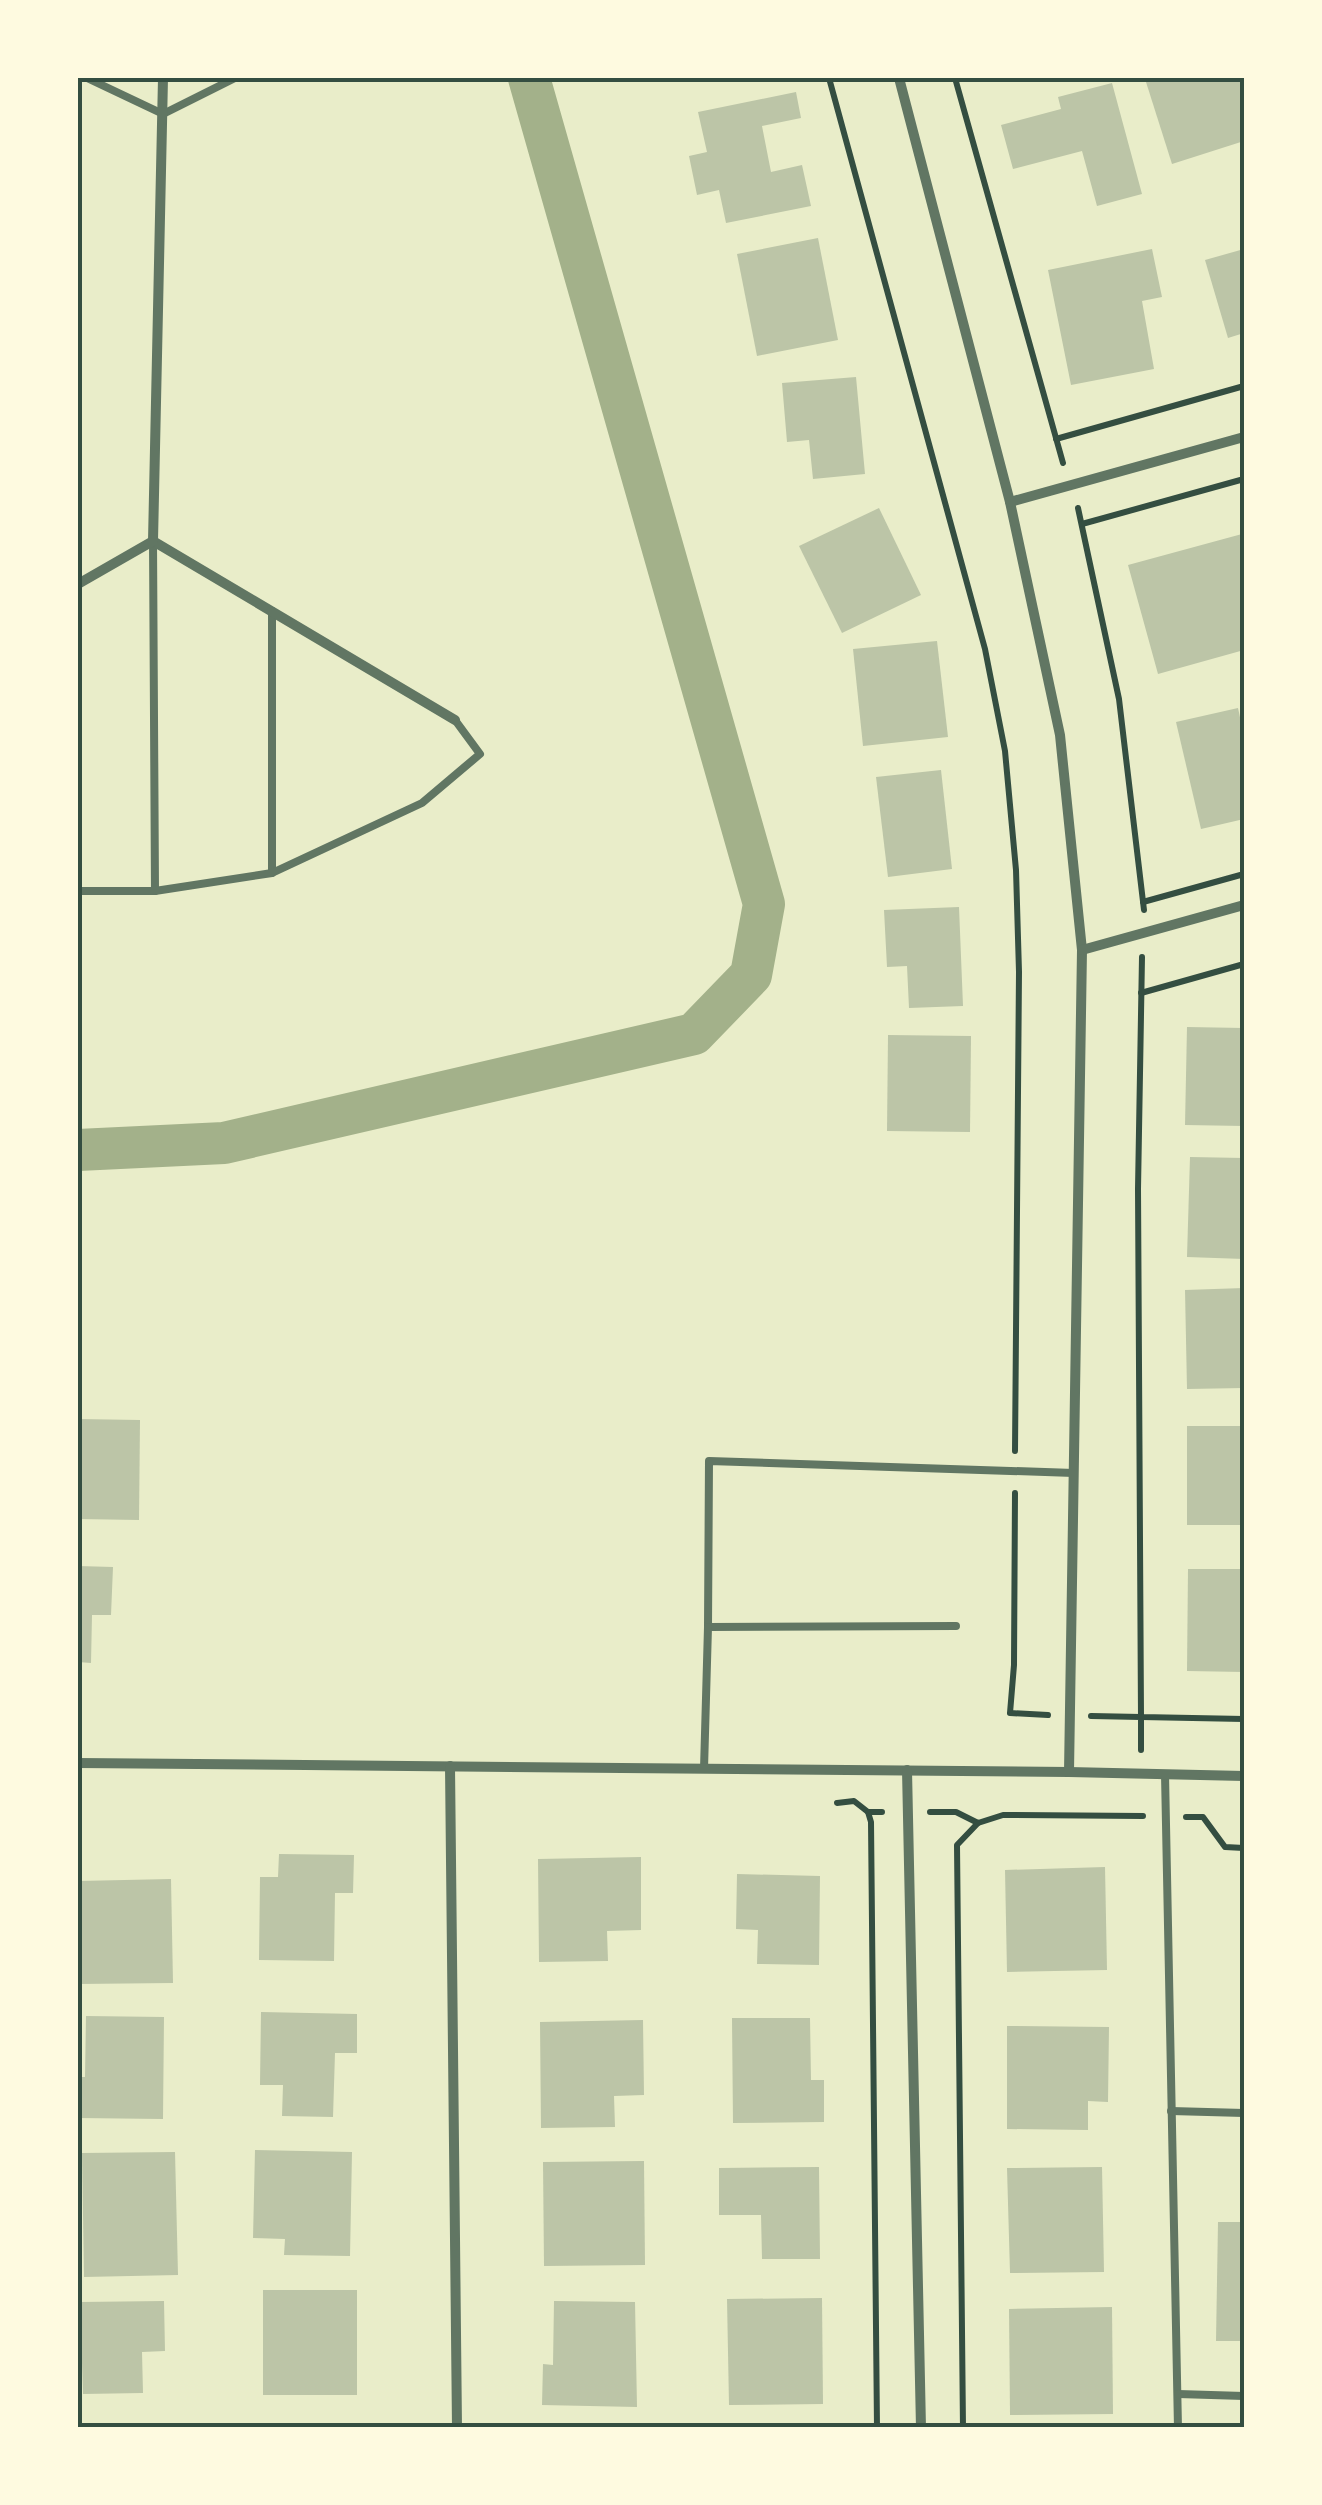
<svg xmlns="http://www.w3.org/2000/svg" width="1322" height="2505" viewBox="0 0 1322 2505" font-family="Ubuntu,sans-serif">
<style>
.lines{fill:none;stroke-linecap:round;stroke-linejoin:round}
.canal{stroke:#a3b18a;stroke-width:42}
.building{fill:#bcc5a7}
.path{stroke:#344e41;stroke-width:6}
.service{stroke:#617663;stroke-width:8}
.minor{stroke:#617663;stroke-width:10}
.neatline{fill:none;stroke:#344e41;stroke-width:4}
</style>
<rect width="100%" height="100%" fill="#e9edc9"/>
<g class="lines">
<!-- canal -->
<polyline class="canal" points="78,1150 224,1143 694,1034 751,975 764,904 529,78"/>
</g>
<!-- building -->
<g class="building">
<polygon points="1162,78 1244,78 1244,141 1172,164 1146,82"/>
<polygon points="1112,83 1142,194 1097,206 1082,151 1013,169 1001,125 1061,109 1058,97"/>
<polygon points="796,92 801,118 762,126 771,172 802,165 811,206 726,223 719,190 697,195 689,156 707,152 698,112"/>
<polygon points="818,238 838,340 757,356 737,254"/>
<polygon points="1152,249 1162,297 1142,301 1154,369 1071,385 1048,270"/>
<polygon points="1244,249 1244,333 1228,338 1205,260"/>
<polygon points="856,377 865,474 813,479 809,440 787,442 782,383"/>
<polygon points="879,508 921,595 842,633 799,546"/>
<polygon points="1242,534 1244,602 1241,603 1244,615 1244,650 1158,674 1128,565"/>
<polygon points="937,641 948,737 863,746 853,649"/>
<polygon points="1238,708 1244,736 1244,819 1201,829 1176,722"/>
<polygon points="941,770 952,869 888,877 876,777"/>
<polygon points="959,907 963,1006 909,1008 907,966 887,967 884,910"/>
<polygon points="1187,1027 1244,1028 1244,1126 1185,1125"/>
<polygon points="888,1035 971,1036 970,1132 887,1131"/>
<polygon points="1190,1157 1244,1158 1244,1259 1187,1257"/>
<polygon points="1244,1288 1244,1388 1187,1389 1185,1290"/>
<polygon points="78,1419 140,1420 139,1520 78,1519"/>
<polygon points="1187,1426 1244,1426 1243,1525 1187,1525"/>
<polygon points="78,1566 113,1567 111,1615 92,1615 91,1663 78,1662"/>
<polygon points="1188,1569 1244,1569 1244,1672 1187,1671"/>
<polygon points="279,1854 354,1855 353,1893 335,1893 334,1961 259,1960 260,1877 278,1877"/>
<polygon points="641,1857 641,1930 607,1931 608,1961 539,1962 538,1859"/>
<polygon points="1105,1867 1107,1970 1007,1972 1005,1870"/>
<polygon points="737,1874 820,1876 819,1965 757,1964 758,1930 736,1929"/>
<polygon points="171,1879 173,1983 78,1984 78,1881"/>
<polygon points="261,2012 357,2014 357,2053 335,2053 333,2117 282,2116 283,2085 260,2085"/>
<polygon points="86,2016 164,2017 163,2119 78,2118 78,2077 85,2077"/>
<polygon points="732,2018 810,2018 811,2080 824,2080 824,2122 733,2123"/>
<polygon points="643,2020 644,2095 614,2096 615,2127 541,2128 540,2022"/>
<polygon points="1007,2026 1109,2027 1108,2102 1088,2101 1088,2130 1007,2129"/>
<polygon points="255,2150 352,2152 350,2256 284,2255 285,2239 253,2238"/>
<polygon points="175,2152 178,2275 84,2277 82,2153"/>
<polygon points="644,2161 645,2265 544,2266 543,2162"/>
<polygon points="819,2167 820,2259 762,2259 761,2215 719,2215 719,2168"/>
<polygon points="1102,2167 1104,2272 1010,2273 1007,2168"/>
<polygon points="1218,2222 1244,2222 1244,2341 1216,2341"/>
<rect x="263" y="2290" width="94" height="105"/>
<polygon points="822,2298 823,2404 729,2405 727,2299"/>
<polygon points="164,2301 165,2351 142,2352 143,2393 83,2394 80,2302"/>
<polygon points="554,2301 635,2302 637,2407 542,2405 543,2364 553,2365"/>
<polygon points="1112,2307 1113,2414 1010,2415 1009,2309"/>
</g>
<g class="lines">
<!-- path -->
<g class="path">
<polyline points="829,78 985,649 1005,751 1016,870 1019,972 1015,1451"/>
<polyline points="955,78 1063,463"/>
<polyline points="1056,439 1244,386"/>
<polyline points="1078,508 1119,699 1144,910"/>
<polyline points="1082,524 1244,479"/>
<polyline points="1143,902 1244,874"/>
<polyline points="1142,957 1138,1189 1141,1717 1244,1719"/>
<polyline points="1141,993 1244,964"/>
<polyline points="1015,1493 1014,1665 1010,1713 1048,1715"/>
<polyline points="1091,1716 1141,1717 1141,1750"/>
<polyline points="837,1803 854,1801 868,1812 882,1812"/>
<polyline points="868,1812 871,1822 877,2428"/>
<polyline points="930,1812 956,1812 978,1823 1003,1815 1143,1816"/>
<polyline points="1186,1817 1203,1817 1225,1847 1244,1848"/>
<polyline points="963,2428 957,1845 978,1823"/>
</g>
<!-- service -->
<g class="service">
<polyline points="87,78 163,114 235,78"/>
<polyline points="153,541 155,891"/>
<polyline points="272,611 272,873"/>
<polyline points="78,891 155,891 272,873 422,803 480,754 455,720"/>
<polyline points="956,1626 708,1627 709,1461 1074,1473"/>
<polyline points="704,1769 708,1627"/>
<polyline points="1165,1774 1178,2428"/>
<polyline points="1171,2111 1244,2113"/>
<polyline points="1178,2394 1244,2396"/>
</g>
<!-- minor -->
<g class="minor">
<polyline points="899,78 1010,502 1060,735 1082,950 1069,1772"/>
<polyline points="1010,502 1244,437"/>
<polyline points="153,541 455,720"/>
<polyline points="78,584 153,541 163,78"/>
<polyline points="1082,950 1244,905"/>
<polyline points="78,1763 1069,1772 1244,1776"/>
<polyline points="450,1766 457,2428"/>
<polyline points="907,1770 921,2428"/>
</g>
</g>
<!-- border -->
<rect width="1322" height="2505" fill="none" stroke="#fefae0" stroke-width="160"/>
<rect x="80" y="80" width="1162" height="2345" class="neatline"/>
</svg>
